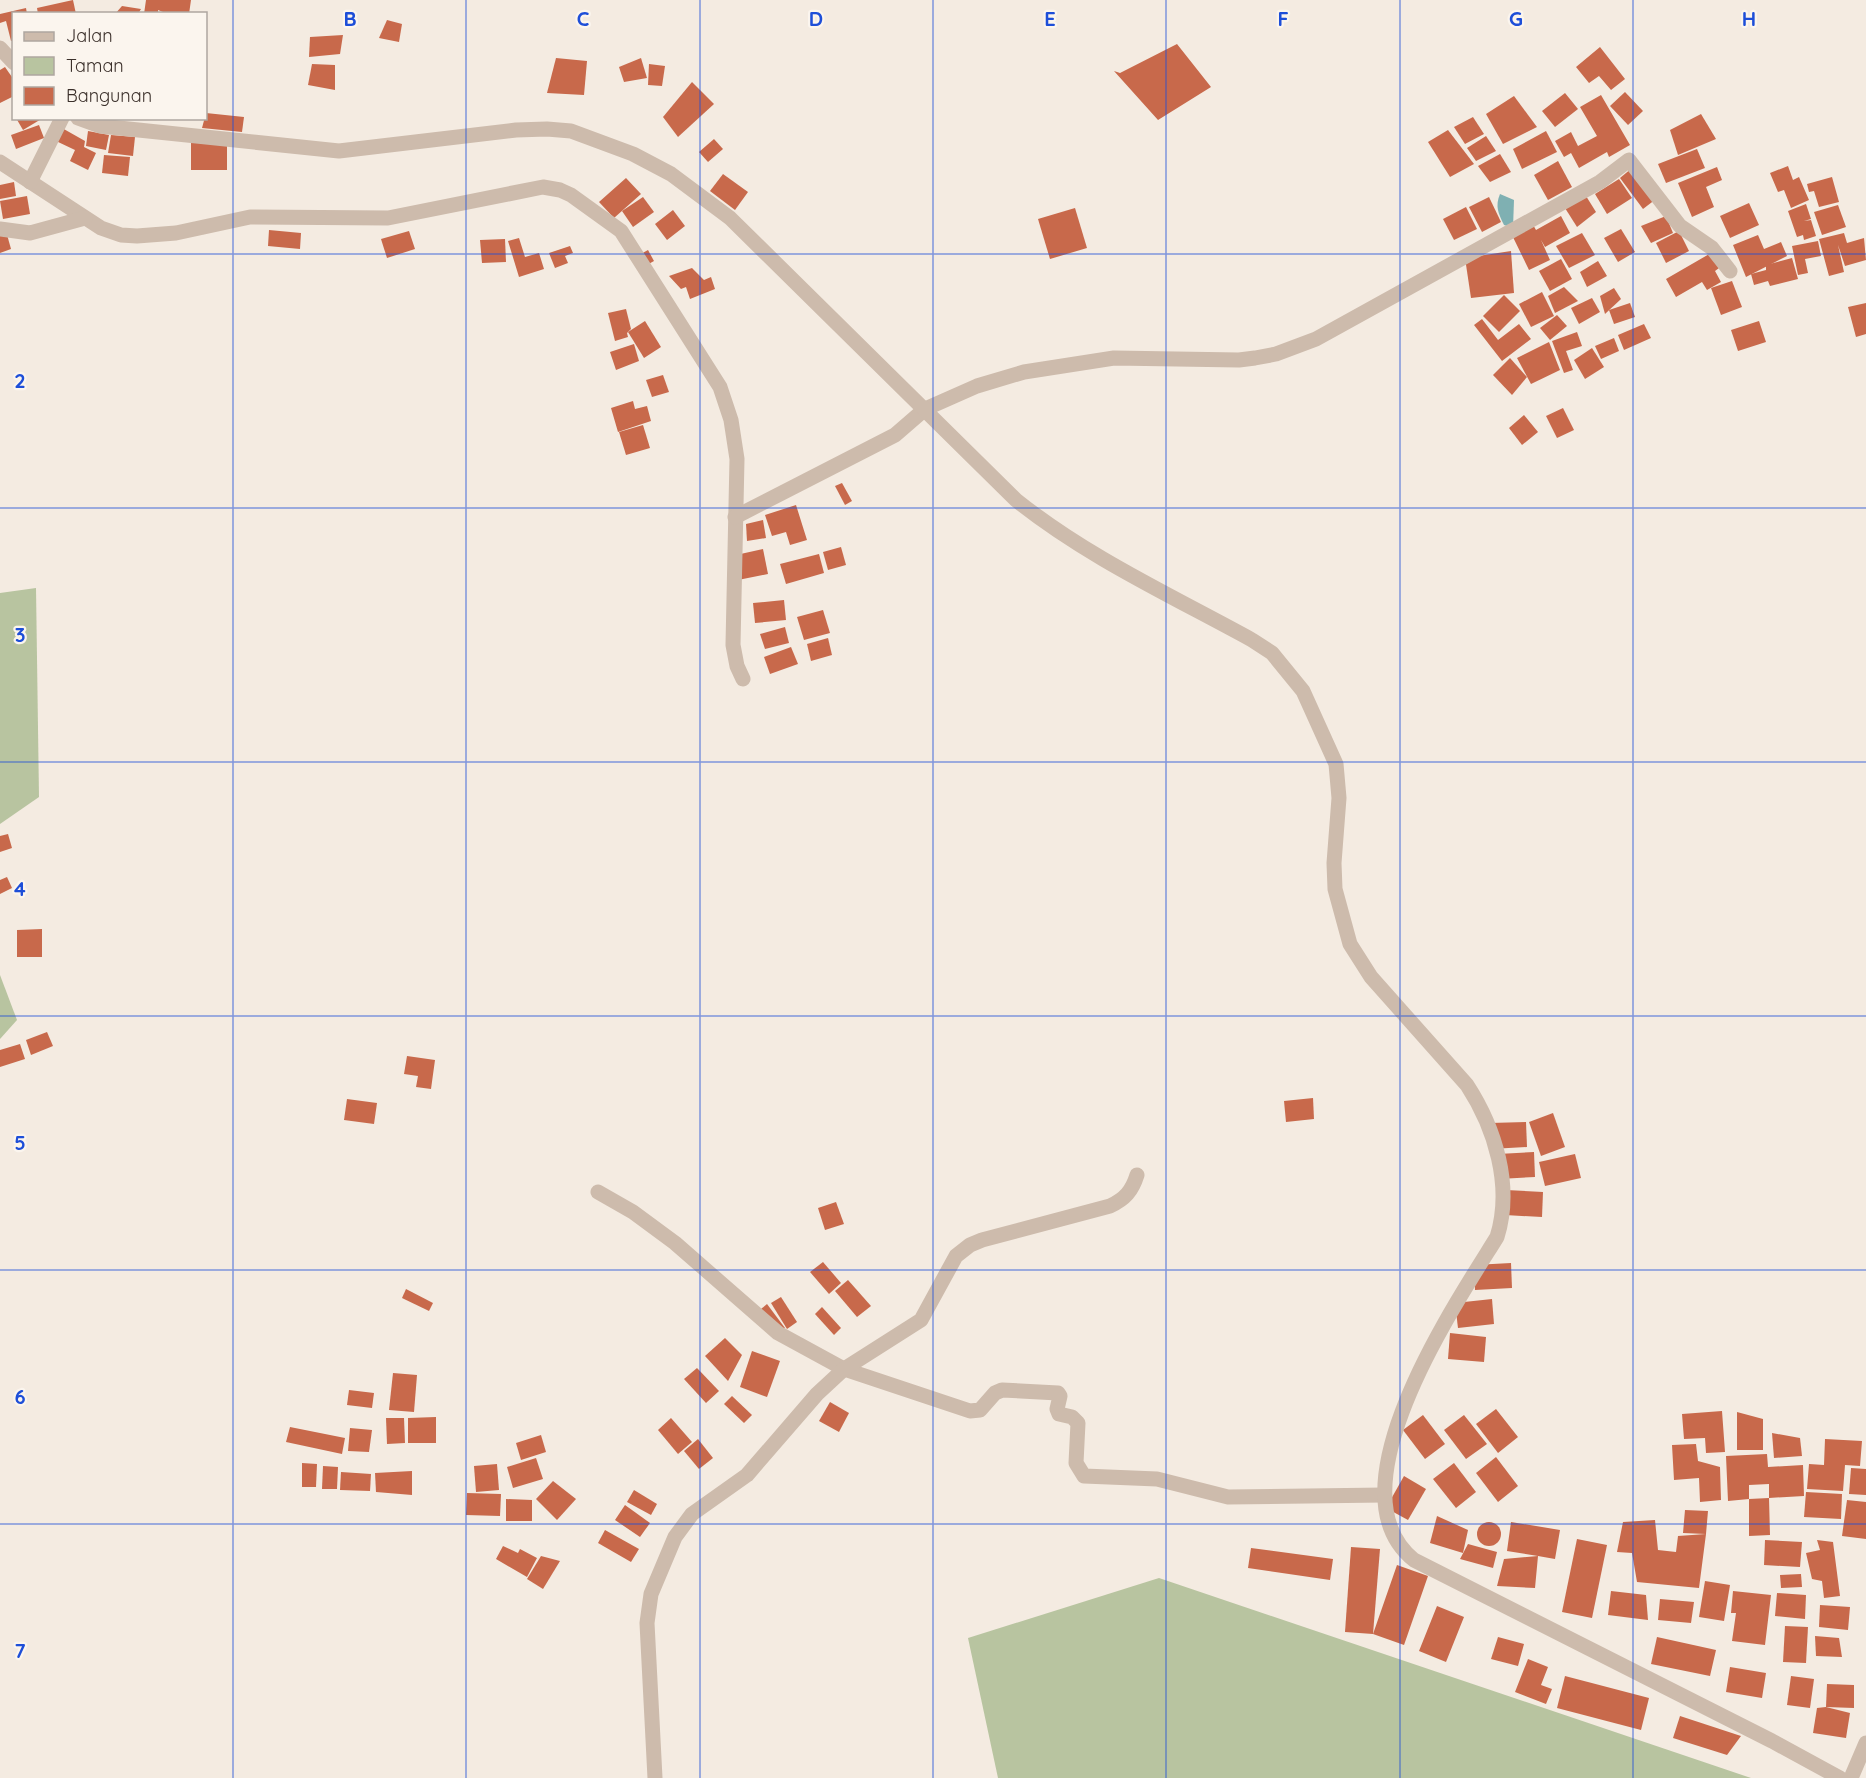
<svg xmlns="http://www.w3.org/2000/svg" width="1866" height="1778" viewBox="0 0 1866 1778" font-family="Quicksand,sans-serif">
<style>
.green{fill:#b8c4a0}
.water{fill:#7fb0b2}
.building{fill:#c8694b}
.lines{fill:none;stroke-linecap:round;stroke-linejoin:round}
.minor{stroke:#cdbbac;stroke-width:15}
.tertiary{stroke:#cdbbac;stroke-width:15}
.grid{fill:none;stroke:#1d4ed8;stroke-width:1.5;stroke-opacity:0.55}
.grid-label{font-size:20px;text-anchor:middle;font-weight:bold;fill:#1d4ed8;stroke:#fbf5ee;stroke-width:4.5;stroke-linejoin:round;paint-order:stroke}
</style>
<rect width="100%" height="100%" fill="#f4ebe1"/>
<!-- green -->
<g class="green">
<polygon points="36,588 39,797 0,824 0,593"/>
<polygon points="0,975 17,1020 0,1039"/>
<polygon points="1159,1578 1751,1778 998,1778 968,1638"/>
</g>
<!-- water -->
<path class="water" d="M1500,194L1514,200L1513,228L1504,225C1498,213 1495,206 1500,194Z"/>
<!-- building -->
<g class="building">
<polygon points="73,0 76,14 38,14 37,8"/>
<polygon points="146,0 191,0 189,14 168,14 158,10 158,14 144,14"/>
<polygon points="122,6 141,9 138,14 115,14"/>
<polygon points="26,8 27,14 14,14 14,40 11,41 6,21 0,23 0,14"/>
<polygon points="387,20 402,24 399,42 379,38"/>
<polygon points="343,35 340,54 309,57 310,37"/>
<polygon points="1177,44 1211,87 1158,120 1114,71 1120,73"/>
<polygon points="1600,47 1625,79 1611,90 1599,76 1589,83 1576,67"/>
<polygon points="556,58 587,61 584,95 547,93"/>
<polygon points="641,58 647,78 624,82 619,67"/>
<polygon points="312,64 335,65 335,90 308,85"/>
<polygon points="649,64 665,66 662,86 648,85"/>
<polygon points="5,67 14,80 14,96 0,103 0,70"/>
<polygon points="692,82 714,104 678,137 663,117"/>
<polygon points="1625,92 1643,111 1628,125 1610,106"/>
<polygon points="1565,93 1578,109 1555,127 1542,111"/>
<polygon points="1601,95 1630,145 1609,157 1607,152 1579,168 1571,153 1564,157 1555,141 1571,132 1578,146 1597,136 1580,107"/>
<polygon points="1514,96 1537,127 1503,144 1486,114"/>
<polygon points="206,113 244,117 242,132 202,128"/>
<polygon points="1701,114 1716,139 1678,155 1670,130"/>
<polygon points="1473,117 1484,134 1465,144 1454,127"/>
<polygon points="16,118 43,118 23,130"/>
<polygon points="39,125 44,138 16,149 11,135"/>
<polygon points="62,128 85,141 84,147 96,153 88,170 70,161 75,150 56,141"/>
<polygon points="1448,130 1474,164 1450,177 1428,142"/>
<polygon points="88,131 109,135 106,150 86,146"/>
<polygon points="1546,131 1557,152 1522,169 1513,149"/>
<polygon points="111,135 135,137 133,156 108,153"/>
<polygon points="1486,136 1496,151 1476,161 1467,148"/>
<polygon points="714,139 723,149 708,162 699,152"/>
<rect x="191" y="143" width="36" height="27"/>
<polygon points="1697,149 1705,168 1666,183 1658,164"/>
<polygon points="1500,154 1511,172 1490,182 1478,166"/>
<polygon points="104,155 130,157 128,176 102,173"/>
<polygon points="1558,161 1572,187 1548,200 1534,175"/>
<polygon points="1788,166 1793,180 1799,177 1809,200 1791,208 1784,190 1778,192 1770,173"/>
<polygon points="1717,167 1722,180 1706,187 1714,207 1692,217 1678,183"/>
<polygon points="1632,168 1656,199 1643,209 1620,178"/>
<polygon points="723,174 748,192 735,210 710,191"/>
<polygon points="1832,177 1839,202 1819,207 1814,191 1809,192 1807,184"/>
<polygon points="626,178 641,194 614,218 599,202"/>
<polygon points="1619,179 1632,198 1607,214 1595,194"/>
<polygon points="14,182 16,196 0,199 0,185"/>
<polygon points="27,196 30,214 3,219 0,201"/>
<polygon points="1586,196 1596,212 1577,227 1565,208"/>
<polygon points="643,197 654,212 633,227 622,211"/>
<polygon points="1489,197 1501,222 1482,232 1469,207"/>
<polygon points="1749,203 1759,225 1730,238 1720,216"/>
<polygon points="1806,204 1811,219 1804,221 1811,220 1816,236 1804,240 1803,235 1797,237 1788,211"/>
<polygon points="1838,205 1846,227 1822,235 1814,212"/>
<polygon points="1466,207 1477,229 1454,240 1443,219"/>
<polygon points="1075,208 1087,248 1050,259 1038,219"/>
<polygon points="673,210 685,226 667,240 655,224"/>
<polygon points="1561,216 1570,233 1545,247 1541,240 1550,260 1529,270 1511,233 1532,223 1536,230"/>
<polygon points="1666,216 1673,233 1651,243 1641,226"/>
<polygon points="1621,229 1635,252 1618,262 1604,238"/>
<polygon points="269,230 301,233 300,249 268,246"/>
<polygon points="6,231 11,249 0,253 0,233"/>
<polygon points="409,231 415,249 387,258 381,239"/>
<polygon points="1679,231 1689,251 1666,263 1656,243"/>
<polygon points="1582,233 1595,255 1569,268 1556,246"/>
<polygon points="1844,233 1847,243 1864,238 1866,260 1845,266 1838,245 1844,272 1829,276 1819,239"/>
<polygon points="1758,235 1764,249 1781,242 1787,256 1746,277 1733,245"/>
<polygon points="519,238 525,257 539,253 544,269 519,277 508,241"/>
<polygon points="505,239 506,262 482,263 480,240"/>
<polygon points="1818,241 1821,256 1805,259 1808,273 1798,275 1792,246"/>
<polygon points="570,246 573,253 565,256 568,263 555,268 549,253"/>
<polygon points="648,250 654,261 645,266 639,255"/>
<polygon points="1511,251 1514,293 1471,298 1465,258"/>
<polygon points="1711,253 1719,268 1715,271 1721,282 1707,290 1702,282 1676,297 1666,279"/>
<polygon points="1792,258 1798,279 1770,286 1768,281 1754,285 1751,274 1766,270 1766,274 1766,265"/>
<polygon points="1561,259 1572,279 1550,291 1539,271"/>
<polygon points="1598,261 1607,276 1587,287 1580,272"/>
<polygon points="692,268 704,280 711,277 715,289 690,299 686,287 681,289 669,276"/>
<polygon points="1732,281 1742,307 1721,315 1711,288"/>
<polygon points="1564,287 1578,301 1555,313 1548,296"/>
<polygon points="1614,288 1621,299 1605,314 1600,296"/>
<polygon points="1542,292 1554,316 1531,327 1519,304"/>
<polygon points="1504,295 1520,311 1499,332 1483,316"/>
<polygon points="1592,298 1600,312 1579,324 1571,308"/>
<polygon points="1630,303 1635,317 1614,324 1609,310"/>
<polygon points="1866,303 1866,334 1856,337 1848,307"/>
<polygon points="626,309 631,329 627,333 628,337 615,341 608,313"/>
<polygon points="1557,315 1567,326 1550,340 1540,328"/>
<polygon points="1482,319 1498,340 1519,324 1531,339 1502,361 1474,325"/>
<polygon points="645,321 661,347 644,358 628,332"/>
<polygon points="1759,321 1766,342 1738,351 1731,330"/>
<polygon points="1644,324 1651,338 1624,350 1618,335"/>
<polygon points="1577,332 1582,346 1566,351 1573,370 1564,373 1552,341"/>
<polygon points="1614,338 1619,351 1601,359 1595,346"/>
<polygon points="1549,342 1560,370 1531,384 1517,358"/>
<polygon points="634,344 639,361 616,370 610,352"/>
<polygon points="1592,348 1604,367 1585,379 1574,360"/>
<polygon points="1510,358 1527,377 1512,395 1493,375"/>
<polygon points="663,375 669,392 652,397 646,380"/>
<polygon points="633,401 635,409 647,406 651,421 618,432 611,408"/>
<polygon points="1563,408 1574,430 1557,438 1546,416"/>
<polygon points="1524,415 1538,432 1522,445 1509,428"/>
<polygon points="643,425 650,448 626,455 619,432"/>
<polygon points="842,483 852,501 845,505 835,486"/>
<polygon points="796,505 807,540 790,545 786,532 772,536 765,515"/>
<polygon points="763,520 766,538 747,541 746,524"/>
<polygon points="841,547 846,565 828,570 823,552"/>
<polygon points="763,549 768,574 738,580 736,555"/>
<polygon points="819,554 824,573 786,584 780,564"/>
<polygon points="784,600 786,620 755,623 753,603"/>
<polygon points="823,610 830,633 804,640 797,617"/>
<polygon points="785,627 789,643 765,649 760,634"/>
<polygon points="828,638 832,655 811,661 807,644"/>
<polygon points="791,647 798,664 770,674 764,657"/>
<polygon points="8,834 12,848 0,852 0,836"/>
<polygon points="7,877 12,888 0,894 0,880"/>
<polygon points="42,929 42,957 17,957 17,930"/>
<polygon points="47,1032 53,1046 31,1055 26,1040"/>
<polygon points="20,1044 25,1059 0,1067 0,1050"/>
<polygon points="407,1056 435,1060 431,1089 416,1087 418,1076 404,1074"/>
<polygon points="1313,1098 1314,1119 1286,1122 1284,1101"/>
<polygon points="347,1099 377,1103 374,1124 344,1120"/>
<polygon points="1553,1113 1565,1147 1541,1156 1529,1122"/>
<polygon points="1526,1122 1527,1147 1491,1149 1490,1123"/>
<polygon points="1534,1152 1535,1177 1499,1179 1498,1154"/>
<polygon points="1575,1154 1581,1178 1545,1186 1539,1162"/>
<polygon points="1506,1190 1543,1192 1542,1217 1505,1215"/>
<polygon points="836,1202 844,1224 825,1230 818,1208"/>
<polygon points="823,1262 841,1283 829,1294 810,1272"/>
<polygon points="1511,1263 1512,1288 1475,1290 1474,1265"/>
<polygon points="848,1280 871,1306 857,1317 835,1291"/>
<polygon points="406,1289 433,1303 429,1311 402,1298"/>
<polygon points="781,1297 797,1322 787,1329 771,1303"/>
<polygon points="1492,1299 1494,1324 1458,1328 1455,1303"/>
<polygon points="767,1304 785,1328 779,1333 761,1309"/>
<polygon points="822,1307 841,1328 834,1335 815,1314"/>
<polygon points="1450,1333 1486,1337 1484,1362 1448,1359"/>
<polygon points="725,1338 742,1355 728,1381 705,1356"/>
<polygon points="752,1351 780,1361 767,1397 740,1387"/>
<polygon points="697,1368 719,1391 706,1403 684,1379"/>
<polygon points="393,1373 417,1375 414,1412 389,1410"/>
<polygon points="349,1390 374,1393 372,1408 347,1405"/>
<polygon points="732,1396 752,1415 744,1423 724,1404"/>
<polygon points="830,1402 849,1413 839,1432 819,1421"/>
<polygon points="1496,1409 1518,1437 1498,1453 1476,1424"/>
<polygon points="1722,1411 1725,1452 1706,1453 1705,1438 1684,1439 1682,1414"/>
<polygon points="1737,1412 1763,1419 1763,1450 1737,1450"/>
<polygon points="1423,1415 1445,1444 1425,1459 1403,1430"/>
<polygon points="1464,1415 1487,1444 1466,1459 1444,1430"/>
<polygon points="436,1417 436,1443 408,1443 408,1418"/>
<polygon points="386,1418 404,1418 405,1443 387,1444"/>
<polygon points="671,1418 692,1442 678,1454 658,1430"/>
<polygon points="290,1427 345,1438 342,1454 286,1442"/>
<polygon points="350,1428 372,1430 369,1452 348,1451"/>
<polygon points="1772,1433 1800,1438 1802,1456 1774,1458"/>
<polygon points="541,1435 546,1452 521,1460 516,1443"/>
<polygon points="698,1439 713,1458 699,1469 684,1451"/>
<polygon points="1825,1439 1862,1441 1860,1466 1845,1465 1843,1491 1807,1489 1809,1464 1824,1465"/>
<polygon points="1696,1444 1698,1461 1720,1467 1721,1500 1700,1502 1699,1478 1674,1480 1672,1445"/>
<polygon points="1767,1454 1768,1467 1803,1465 1804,1496 1769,1498 1770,1535 1749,1536 1749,1499 1769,1498 1769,1484 1749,1485 1749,1499 1728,1501 1726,1456"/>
<polygon points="1496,1457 1518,1486 1498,1502 1476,1473"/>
<polygon points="536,1458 543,1479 513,1488 507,1467"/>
<polygon points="302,1463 317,1464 316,1487 302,1487"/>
<polygon points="1454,1463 1476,1492 1456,1508 1433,1479"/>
<polygon points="497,1464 499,1490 476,1492 474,1466"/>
<polygon points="323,1466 338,1467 337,1489 322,1489"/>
<polygon points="1851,1468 1866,1469 1866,1495 1849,1494"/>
<polygon points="412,1471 412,1495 376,1492 375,1473"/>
<polygon points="341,1472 371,1474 370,1491 340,1490"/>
<polygon points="1404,1476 1426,1489 1408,1520 1386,1508"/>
<polygon points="553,1481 576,1499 557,1520 536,1499"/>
<polygon points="634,1490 657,1504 651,1515 627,1502"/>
<polygon points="1806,1492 1842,1494 1841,1519 1804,1517"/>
<polygon points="467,1493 501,1494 500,1516 466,1515"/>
<polygon points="506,1499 532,1500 532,1521 506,1521"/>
<polygon points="1847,1500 1866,1502 1866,1539 1842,1536"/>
<polygon points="625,1505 650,1523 640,1537 615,1520"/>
<polygon points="1685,1510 1708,1511 1706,1534 1699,1588 1637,1582 1632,1553 1617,1552 1623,1522 1655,1520 1658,1550 1676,1552 1678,1536 1706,1534 1683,1533"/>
<polygon points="1437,1516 1468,1530 1463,1553 1430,1543"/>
<polygon points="1511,1522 1560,1530 1555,1559 1538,1556 1535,1588 1497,1586 1504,1559 1538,1556 1507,1551"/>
<circle cx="1489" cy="1534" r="12"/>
<polygon points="605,1530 639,1549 631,1562 598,1543"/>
<polygon points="1577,1539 1607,1545 1592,1618 1562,1612"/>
<polygon points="1765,1540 1802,1542 1800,1567 1764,1565"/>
<polygon points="1817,1540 1833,1542 1840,1596 1824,1598 1822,1581 1812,1579 1806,1553 1820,1550"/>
<polygon points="1468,1544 1497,1552 1493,1568 1460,1559"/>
<polygon points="503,1546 518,1553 520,1549 537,1558 527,1577 496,1559"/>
<polygon points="1351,1547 1380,1549 1373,1634 1345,1632"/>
<polygon points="1251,1548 1333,1559 1330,1580 1248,1568"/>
<polygon points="541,1556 560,1561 543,1589 527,1579"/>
<polygon points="1397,1565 1428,1576 1404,1645 1373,1634"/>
<polygon points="1801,1574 1802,1587 1781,1588 1780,1575"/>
<polygon points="1705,1581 1730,1585 1724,1621 1699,1617"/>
<polygon points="1611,1591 1646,1595 1648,1620 1608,1615"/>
<polygon points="1733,1591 1771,1595 1765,1645 1732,1641 1736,1613 1731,1613"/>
<polygon points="1777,1593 1806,1595 1805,1619 1775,1616"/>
<polygon points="1660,1599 1694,1602 1691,1623 1658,1620"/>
<polygon points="1820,1605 1850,1607 1848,1630 1819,1627"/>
<polygon points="1437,1606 1464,1617 1446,1662 1419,1651"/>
<polygon points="1785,1626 1808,1627 1806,1663 1783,1662"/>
<polygon points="1815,1636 1839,1638 1842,1657 1816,1656"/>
<polygon points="1498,1637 1524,1644 1518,1666 1491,1659"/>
<polygon points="1657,1637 1716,1650 1710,1676 1651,1664"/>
<polygon points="1528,1659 1548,1667 1541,1685 1552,1689 1546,1704 1515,1692"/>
<polygon points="1730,1667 1766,1673 1762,1698 1726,1692"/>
<polygon points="1565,1676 1649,1698 1641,1730 1557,1708"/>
<polygon points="1791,1676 1814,1679 1810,1708 1787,1705"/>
<polygon points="1827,1684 1854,1685 1854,1708 1826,1707"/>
<polygon points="1826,1707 1850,1713 1846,1738 1813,1733 1817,1708"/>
<polygon points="1680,1716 1741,1736 1727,1755 1673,1738"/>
</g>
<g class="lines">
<!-- minor -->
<g class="minor">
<polyline points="0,162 101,228 121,235 137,236 176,233 250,217 388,218 543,187 560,190 571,195 621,231 720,387 731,420 737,459 733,645 737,666 743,679"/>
<polyline points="30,182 62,118"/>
<polyline points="0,229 30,233 85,218"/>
<polyline points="735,517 895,435 925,409 977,386 1024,372 1114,358 1239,360 1255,358 1276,354 1316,339 1600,182 1629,160 1680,226 1712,248 1730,271"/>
<polyline points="598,1192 633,1212 675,1243 778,1333 844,1369 970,1411 980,1410 995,1393 1002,1390 1058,1393 1060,1396 1057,1409 1059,1414 1072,1417 1078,1423 1076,1463 1084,1476 1157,1479 1228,1497 1384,1495"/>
<path d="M655,1778L647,1623L651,1594L675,1537L692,1514L747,1475L817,1394L844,1369L921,1320L956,1256L970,1245L982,1240L1110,1206C1125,1199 1132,1191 1137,1175"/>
<polyline points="1851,1778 1866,1743"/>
</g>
<!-- tertiary -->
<g class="tertiary">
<polyline points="0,48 14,63"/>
<path d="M78,118L100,126L339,151L516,130L547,129L571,131L633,154L671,174L730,218L1016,500C1087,557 1172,596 1252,640L1272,653L1303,691L1336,764L1339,798L1334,863L1335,889L1350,944L1371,977L1467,1085C1495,1128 1513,1186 1497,1237C1455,1305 1328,1491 1414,1560L1772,1741L1840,1778"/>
</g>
</g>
<!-- grid -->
<path class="grid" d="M233,0V1778M466,0V1778M700,0V1778M933,0V1778M1166,0V1778M1400,0V1778M1633,0V1778M0,254H1866M0,508H1866M0,762H1866M0,1016H1866M0,1270H1866M0,1524H1866"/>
<g class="grid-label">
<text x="350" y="26">B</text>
<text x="583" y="26">C</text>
<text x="816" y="26">D</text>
<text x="1050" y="26">E</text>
<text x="1283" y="26">F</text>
<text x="1516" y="26">G</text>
<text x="1749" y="26">H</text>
<text x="20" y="388">2</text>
<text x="20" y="642">3</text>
<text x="20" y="896">4</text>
<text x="20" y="1150">5</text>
<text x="20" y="1404">6</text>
<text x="20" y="1658">7</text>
</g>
<!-- legend -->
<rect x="12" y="12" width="195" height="108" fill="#fbf5ee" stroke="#aea6a0" stroke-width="1.5"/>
<rect x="24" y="32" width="30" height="9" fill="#cdbbac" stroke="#aea6a0" stroke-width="1.5"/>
<text x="66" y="42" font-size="18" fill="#3b302b">Jalan</text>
<rect x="24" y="57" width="30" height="18" fill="#b8c4a0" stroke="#aea6a0" stroke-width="1.5"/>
<text x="66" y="72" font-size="18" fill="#3b302b">Taman</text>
<rect x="24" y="87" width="30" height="18" fill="#c8694b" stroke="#aea6a0" stroke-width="1.5"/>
<text x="66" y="102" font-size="18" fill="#3b302b">Bangunan</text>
</svg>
